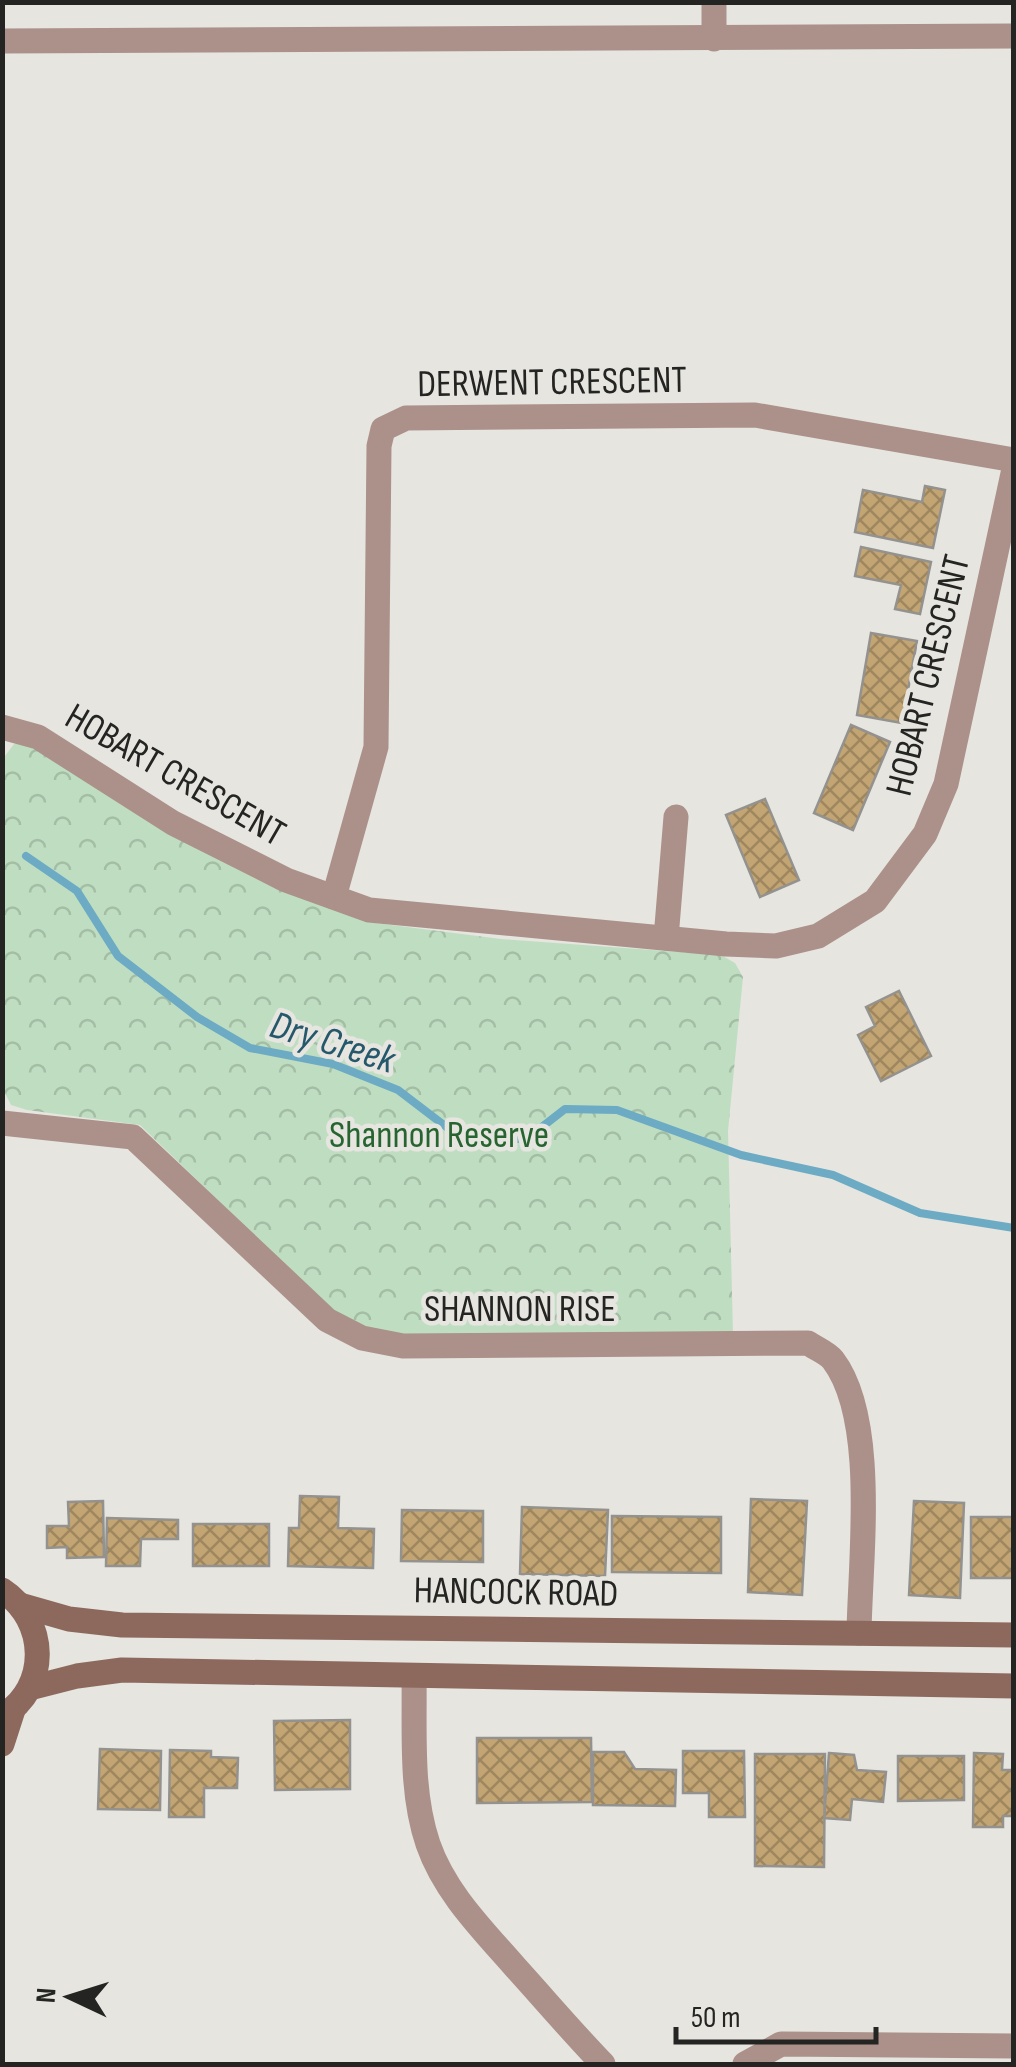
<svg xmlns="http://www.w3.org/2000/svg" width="1016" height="2067" viewBox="0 0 1016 2067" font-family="'Sofia Sans Condensed',sans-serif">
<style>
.park{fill:url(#park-crowns)}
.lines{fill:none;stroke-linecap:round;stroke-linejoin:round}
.stream{stroke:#6cabc3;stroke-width:8}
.building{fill:url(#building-cross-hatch);stroke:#94928e;stroke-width:2.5}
.street{stroke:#ab9189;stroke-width:25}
.secondary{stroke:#8d695d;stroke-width:25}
.labels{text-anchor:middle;stroke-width:9;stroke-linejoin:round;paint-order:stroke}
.street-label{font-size:38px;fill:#242422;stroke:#e6e5e0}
.park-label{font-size:38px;fill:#266430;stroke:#e6e5e0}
.water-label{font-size:40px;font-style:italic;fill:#24586a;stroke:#e6e5e0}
</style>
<defs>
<pattern id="park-crowns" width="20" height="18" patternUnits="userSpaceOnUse" patternTransform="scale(2.5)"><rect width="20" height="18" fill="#bfdec1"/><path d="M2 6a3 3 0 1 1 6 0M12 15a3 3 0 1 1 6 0" fill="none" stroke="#a4bea6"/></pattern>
<pattern id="building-cross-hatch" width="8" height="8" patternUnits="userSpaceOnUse" patternTransform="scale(2.5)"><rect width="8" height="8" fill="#c3a574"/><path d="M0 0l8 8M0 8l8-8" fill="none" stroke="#9e865f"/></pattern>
</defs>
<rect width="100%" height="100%" fill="#e6e5e0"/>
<!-- park -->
<polygon class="park" points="26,742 368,922 501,939 721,955 735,963 743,977 728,1131 733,1334 404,1335 366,1328 333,1311 140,1125 27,1110 11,1105 3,1089 2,760 14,744"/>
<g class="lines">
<!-- stream -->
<polyline class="stream" points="26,856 77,891 118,956 197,1017 250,1048 333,1064 398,1090 453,1132 489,1144 529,1137 565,1109 617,1110 741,1155 833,1175 920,1213 1014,1228"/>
</g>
<!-- building -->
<g class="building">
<polygon points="925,486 945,490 933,548 855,532 863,490 922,502"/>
<polygon points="861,547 931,562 920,614 895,609 901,585 855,576"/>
<polygon points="871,633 917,641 902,723 857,715"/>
<polygon points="851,725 890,742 853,830 814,813"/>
<polygon points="765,799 799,880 760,897 726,815"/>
<polygon points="899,991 931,1056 881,1081 858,1035 875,1026 866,1007"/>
<polygon points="300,1496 339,1497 338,1528 374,1529 373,1568 288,1566 289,1528 299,1528"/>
<polygon points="751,1499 807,1501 802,1595 748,1592"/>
<polygon points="103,1501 104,1557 67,1558 67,1547 47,1548 47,1526 69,1526 68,1502"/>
<polygon points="914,1501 964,1503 960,1598 909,1595"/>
<polygon points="522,1507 608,1510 605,1576 520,1574"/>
<polygon points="402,1510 483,1511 483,1562 401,1561"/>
<polygon points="612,1516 721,1517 721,1573 612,1572"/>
<rect x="971" y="1517" width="43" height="61"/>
<polygon points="107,1518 178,1520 178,1539 141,1539 140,1566 106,1566"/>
<rect x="193" y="1524" width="76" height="42"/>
<polygon points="350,1720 350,1789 275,1790 274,1721"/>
<polygon points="477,1738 591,1738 592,1802 477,1803"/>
<polygon points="100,1749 161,1751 160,1810 98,1809"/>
<polygon points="170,1750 211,1751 211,1757 238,1758 237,1788 204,1788 204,1817 169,1817"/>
<polygon points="683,1751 744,1751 745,1817 709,1817 709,1793 683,1793"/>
<polygon points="593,1752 624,1752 635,1769 676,1770 675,1806 593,1805"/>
<polygon points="829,1753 854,1755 857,1770 886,1772 883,1802 852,1799 850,1820 824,1818"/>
<polygon points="974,1753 1003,1754 1002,1770 1014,1770 1014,1816 1003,1816 1003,1827 973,1827"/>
<polygon points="755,1754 825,1754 824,1867 755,1866"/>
<polygon points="898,1756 964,1756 964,1800 898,1801"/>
</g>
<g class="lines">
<!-- street -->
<g class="street">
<polyline points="714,39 714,2"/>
<polyline points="2,41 1014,36"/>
<polyline points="2,727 38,737 173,823 286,880 369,910 726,944 776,946 818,936 875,901 925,834 946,784 1014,469"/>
<polyline points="334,897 376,747 379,446 383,429 406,418 755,415 1014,460"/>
<polyline points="666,938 676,817"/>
<path d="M2,1123L133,1137L327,1320L362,1338L403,1346L808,1343C815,1348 828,1353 833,1360C878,1419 860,1560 859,1633"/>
<path d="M414,1677C415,1732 410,1791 428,1844C445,1893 483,1930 516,1968C545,2000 573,2033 603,2064"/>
<polyline points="745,2064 781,2044 1014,2046"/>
</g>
<!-- secondary -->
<g class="secondary">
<path d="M2,1590C48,1620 50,1688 2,1716"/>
<polyline points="20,1605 69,1619 122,1625 1014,1635"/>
<polyline points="30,1688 77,1676 122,1670 1014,1686"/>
<polyline points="2,1744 13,1710"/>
</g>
</g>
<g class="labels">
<!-- street labels -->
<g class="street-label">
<text transform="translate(552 381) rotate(-1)" y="13">DERWENT CRESCENT</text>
<text transform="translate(927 675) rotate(-76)" y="13">HOBART CRESCENT</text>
<text transform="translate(176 774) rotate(30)" y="13">HOBART CRESCENT</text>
<text x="520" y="1321">SHANNON RISE</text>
<text transform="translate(516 1591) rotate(1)" y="13">HANCOCK ROAD</text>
</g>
<!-- park labels -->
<g class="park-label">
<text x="439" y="1147">Shannon Reserve</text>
</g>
<!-- water labels -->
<g class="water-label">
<text transform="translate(333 1041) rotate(17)" y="14">Dry Creek</text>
</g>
</g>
<!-- border -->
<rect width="1016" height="2067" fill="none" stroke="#242422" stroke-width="10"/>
<!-- north arrow -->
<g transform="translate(70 1997) rotate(274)" stroke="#e6e5e0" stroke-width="8" paint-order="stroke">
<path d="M0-8L18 38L0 25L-18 38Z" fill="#242422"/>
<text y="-15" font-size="28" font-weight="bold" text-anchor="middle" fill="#242422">N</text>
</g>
<!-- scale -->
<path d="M676 2027v15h200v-15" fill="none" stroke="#242422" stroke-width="5"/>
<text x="691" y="2027" font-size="30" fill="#242422" stroke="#e6e5e0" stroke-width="8" paint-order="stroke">50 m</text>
</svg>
